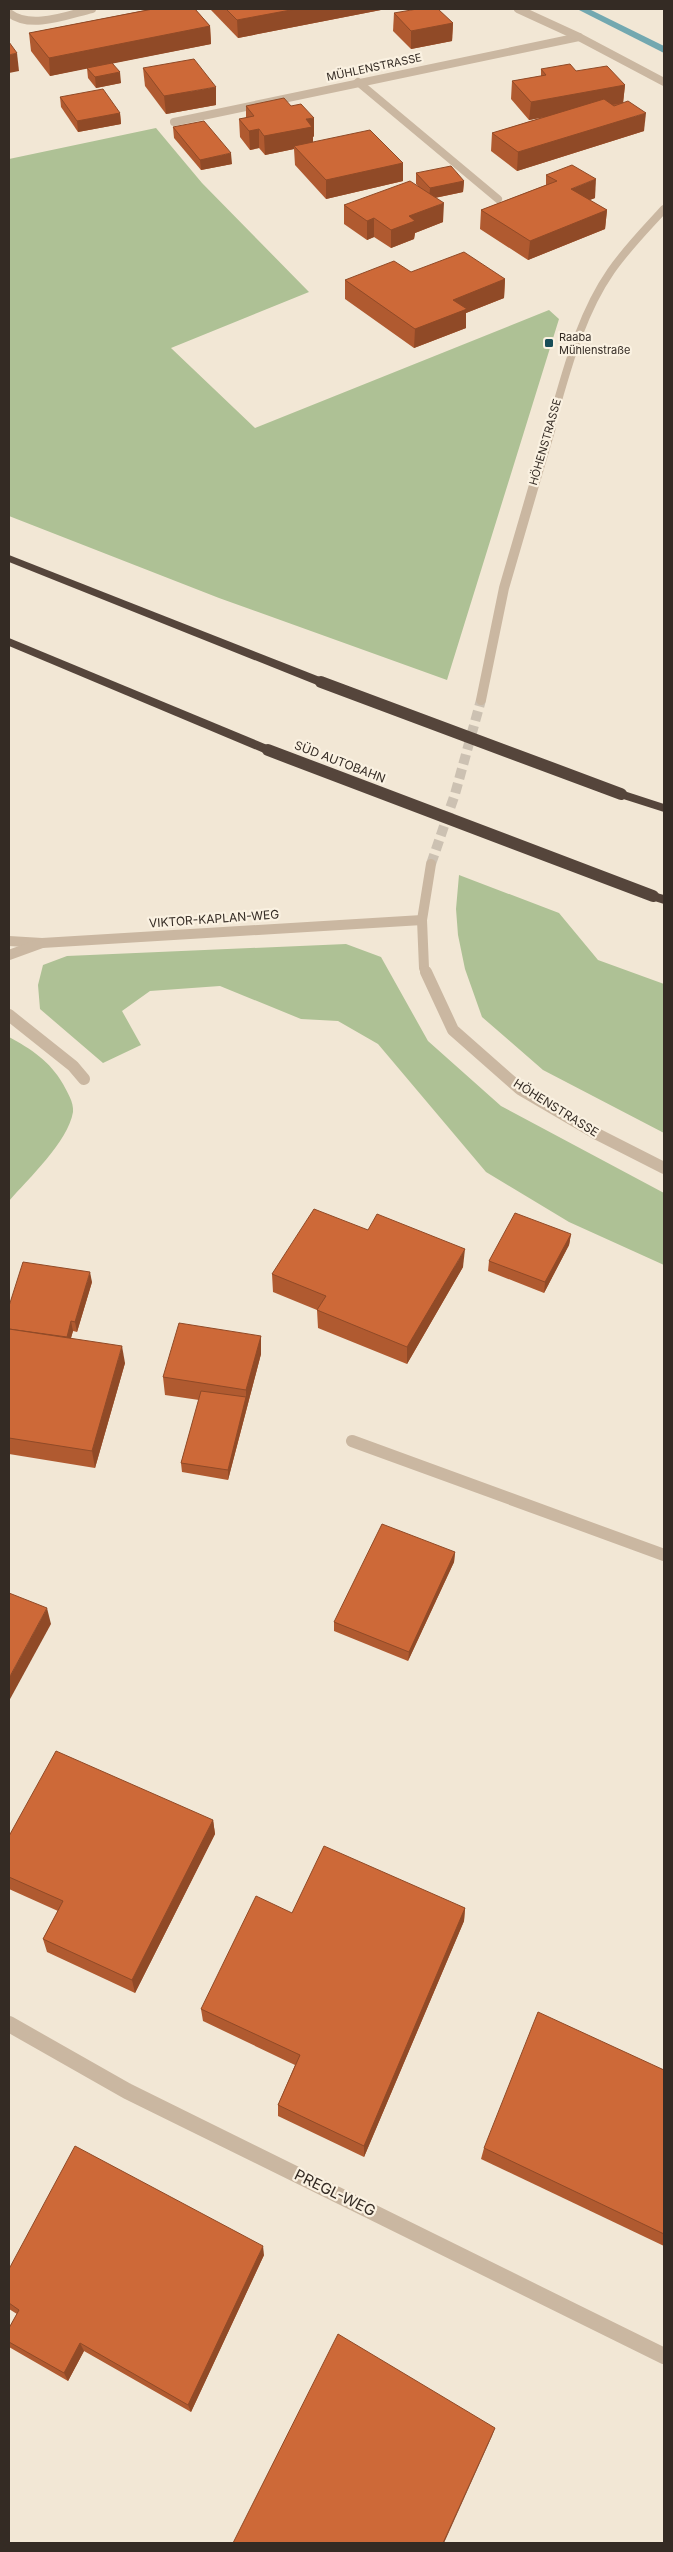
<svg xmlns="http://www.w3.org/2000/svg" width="673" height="2552" viewBox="0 0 673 2552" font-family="Inter,sans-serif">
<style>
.green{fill:#aec195}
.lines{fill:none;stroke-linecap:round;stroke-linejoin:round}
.stream{fill:#73a8b0;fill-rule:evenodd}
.tertiary-tunnel{stroke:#ccc1b2;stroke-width:10;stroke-dasharray:10 5;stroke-linecap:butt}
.service-far1{stroke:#cab7a1;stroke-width:10}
.service{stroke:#cab7a1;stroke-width:12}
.minor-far2{stroke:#cab7a1;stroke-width:8}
.minor-far1{stroke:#cab7a1;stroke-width:10}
.minor{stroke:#cab7a1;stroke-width:16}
.tertiary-far2{stroke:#cab7a1;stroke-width:8}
.tertiary-far1{stroke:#cab7a1;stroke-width:10}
.tertiary{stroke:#cab7a1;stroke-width:12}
.motorway{fill:#55453b;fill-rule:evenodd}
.motorway-bridge{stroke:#55453b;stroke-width:12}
.wall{fill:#b05a30}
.shaded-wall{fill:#904a27}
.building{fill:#cd6938;stroke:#904a27}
.poi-dot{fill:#184d57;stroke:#faf1e1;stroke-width:2}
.labels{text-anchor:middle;stroke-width:4.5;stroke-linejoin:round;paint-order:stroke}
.far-street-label{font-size:11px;fill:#342b24;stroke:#faf1e1}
.far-poi-label{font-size:11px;fill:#342b24;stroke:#faf1e1;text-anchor:start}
.street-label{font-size:12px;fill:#342b24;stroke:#faf1e1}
.near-street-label{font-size:15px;fill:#342b24;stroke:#faf1e1}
</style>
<rect width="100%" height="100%" fill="#f2e7d5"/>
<!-- green -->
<g class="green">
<polygon points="156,128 202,183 309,292 171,348 255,428 549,310 559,319 447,680 219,598 9,516 9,159"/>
<polygon points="459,875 559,913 598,960 664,984 664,1133 543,1070 482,1017 465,969 458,935 456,909"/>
<polygon points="346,944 381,957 428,1041 501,1106 664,1193 664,1265 569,1222 486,1172 378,1044 338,1021 301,1019 220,986 150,991 122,1011 141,1045 103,1063 40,1009 38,985 43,965 67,956"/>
<path d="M9,1037C31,1049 50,1061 63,1084C67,1092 74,1102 73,1112C68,1142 28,1179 9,1201Z"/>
</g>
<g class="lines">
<!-- stream -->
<polygon class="stream" points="577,9 589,9 664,46 664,53"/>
<!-- tertiary-tunnel -->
<polyline class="tertiary-tunnel" points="431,864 455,794 481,700"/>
<!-- service-far1 -->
<polyline class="service-far1" points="9,941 42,943"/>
<!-- service -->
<g class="service">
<polyline points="9,1015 73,1066 84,1079"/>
<polyline points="352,1441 664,1555"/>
</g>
<!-- minor-far2 -->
<g class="minor-far2">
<path d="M9,13C31,30 67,15 92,9"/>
<polyline points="358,82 498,199"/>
<polyline points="174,122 579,37"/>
</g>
<!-- minor-far1 -->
<polyline class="minor-far1" points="9,955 42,943 422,920"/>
<!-- minor -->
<polyline class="minor" points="9,2024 127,2091 664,2356"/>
<!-- tertiary-far2 -->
<g class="tertiary-far2">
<polyline points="518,9 579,37 664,82"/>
<path d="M550,428C566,374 579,317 611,271C627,248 646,229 664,209"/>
</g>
<!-- tertiary-far1 -->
<g class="tertiary-far1">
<polyline points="481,700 504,588 551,427"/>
<polyline points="426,973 424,968 422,920 431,864"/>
</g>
<!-- tertiary -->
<polyline class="tertiary" points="426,972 453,1030 520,1089 597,1134 664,1168"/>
<!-- motorway -->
<g class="motorway">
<polygon points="9,555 325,679 327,682 321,686 317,685 9,562"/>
<polygon points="9,638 272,747 274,750 272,753 264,753 9,646"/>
<polygon points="621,790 664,804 664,812 617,797 615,794 617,791"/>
<polygon points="653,892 664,895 664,904 648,899 647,896 648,893"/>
</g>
<!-- motorway-bridge -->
<g class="motorway-bridge">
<polyline points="321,682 621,794"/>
<polyline points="268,750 653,896"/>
</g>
</g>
<!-- wall -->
<g class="wall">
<polygon points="151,9 195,9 210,26 211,44 113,63 121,83 96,88 88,78 87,68 50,76 31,51 29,33"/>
<polygon points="210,9 386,9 238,38"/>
<polygon points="394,13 453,23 452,41 411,49 393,31"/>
<polygon points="143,68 216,105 166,114 145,86"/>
<polygon points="541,69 576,71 625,85 623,103 644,131 517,171 491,151 492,133 544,117 529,120 511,99 512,81 541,76"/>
<polygon points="60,97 120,113 121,124 78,132 61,107"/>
<polygon points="246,106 314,136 313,137 313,142 403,163 403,181 326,199 295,165 294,149 265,155 259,148 250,150 240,137 239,119 246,118"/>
<polygon points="173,127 232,164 201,170 174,138"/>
<polygon points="416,173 464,181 463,192 435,198 443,222 415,233 414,239 391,248 374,237 367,240 344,224 344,205 419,187 416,184"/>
<polygon points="546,175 595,198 589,200 607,210 605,229 528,260 480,229 481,210 546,185"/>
<polygon points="411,272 505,279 504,298 466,313 466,328 414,348 345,299 345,280"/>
<polygon points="571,1234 569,1245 544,1293 488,1271 489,1261"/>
<polygon points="463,1267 407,1364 318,1328 317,1310 273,1292 272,1274"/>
<polygon points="92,1282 77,1332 73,1331 71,1338 125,1363 95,1468 9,1454 9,1306"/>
<polygon points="261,1336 261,1354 228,1480 182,1472 181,1463 199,1400 165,1395 163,1377"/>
<polygon points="455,1552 454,1562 408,1661 334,1631 334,1622"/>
<polygon points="213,1820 215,1834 135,1993 47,1952 43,1939 58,1911 9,1889 9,1836"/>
<polygon points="465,1908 464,1921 364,2157 278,2116 278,2105 295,2065 203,2021 201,2009 292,1913"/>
<polygon points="664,2070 664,2246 481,2159 484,2148"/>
<polygon points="264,2255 191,2412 84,2351 68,2381 9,2347 9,2328 17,2314 9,2309 9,2269"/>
</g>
<!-- shaded-wall -->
<g class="shaded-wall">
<polygon points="296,9 386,9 238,38 237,20"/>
<polygon points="453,23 452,41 411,49 411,31"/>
<polygon points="210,26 211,44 50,76 49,58"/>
<polygon points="17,53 19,71 9,73 9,55"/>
<polygon points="120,72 121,83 96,88 95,77"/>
<polygon points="625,85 623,103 529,120 531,102"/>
<polygon points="216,87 216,105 166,114 164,96"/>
<polygon points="120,113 121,124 78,132 77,121"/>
<polygon points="646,113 644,131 517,171 518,152"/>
<polygon points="314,118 314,136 313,137 313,145 294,146 294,149 265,155 264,136 306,119"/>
<polygon points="259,129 259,148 250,150 249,131"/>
<polygon points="231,153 232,164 201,170 200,160"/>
<polygon points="403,163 403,181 326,199 326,180"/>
<polygon points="596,179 595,198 570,208 571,189"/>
<polygon points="464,181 463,192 429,199 430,188"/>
<polygon points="444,203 443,222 415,233 414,239 391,248 391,230 409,216"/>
<polygon points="607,210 605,229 528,260 530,241"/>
<polygon points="374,218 374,237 367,240 367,221"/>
<polygon points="505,279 504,298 466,313 466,328 414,348 415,329 453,300"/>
<polygon points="571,1234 569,1245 544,1293 545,1282"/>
<polygon points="465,1249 463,1267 407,1364 407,1347"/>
<polygon points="90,1272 92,1282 77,1332 75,1322"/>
<polygon points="71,1321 73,1331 66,1354 65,1344"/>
<polygon points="261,1336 261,1354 228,1480 228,1470 246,1397 246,1390"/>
<polygon points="122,1346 125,1363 95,1468 92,1451"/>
<polygon points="455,1552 454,1562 408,1661 409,1652"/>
<polygon points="47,1608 51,1624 9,1701 9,1678"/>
<polygon points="213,1820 215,1834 135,1993 132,1980"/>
<polygon points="465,1908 464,1921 364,2157 364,2146"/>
<polygon points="263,2246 264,2255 191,2412 188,2405"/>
<polygon points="80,2343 84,2351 68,2381 64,2373"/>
<polygon points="495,2428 492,2436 444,2543 443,2543"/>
</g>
<!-- building -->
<g class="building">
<polygon points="153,9 195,9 210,26 49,58 29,33"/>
<polygon points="226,9 296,9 237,20"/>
<polygon points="417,9 438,9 453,23 411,31 394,13"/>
<polygon points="9,42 17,53 9,55"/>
<polygon points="194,59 216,87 164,96 143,68"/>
<polygon points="112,63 120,72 95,77 87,68"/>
<polygon points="570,64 576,71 607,66 625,85 531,102 512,81 546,75 541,69"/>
<polygon points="103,89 120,113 77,121 60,97"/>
<polygon points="284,98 291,106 301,104 314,118 306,119 312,127 264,136 259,129 249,131 239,119 254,116 246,106"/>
<polygon points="604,99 614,106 628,101 646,113 518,152 492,133"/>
<polygon points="204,121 231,153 200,160 173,127"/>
<polygon points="370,130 403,163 326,180 294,146"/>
<polygon points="572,165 596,179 571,189 607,210 530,241 481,210 557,181 546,175"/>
<polygon points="451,166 464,181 430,188 416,173"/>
<polygon points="410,181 444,203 409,216 415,221 391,230 374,218 367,221 344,205"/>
<polygon points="464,252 505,279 453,300 467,309 415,329 345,280 394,261 411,272"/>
<polygon points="314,1209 368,1230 377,1214 465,1249 407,1347 317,1310 326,1296 272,1274"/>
<polygon points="515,1213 571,1234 545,1282 489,1261"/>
<polygon points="23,1262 90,1272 75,1322 71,1321 67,1337 9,1329 9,1306"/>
<polygon points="179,1323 261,1336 246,1390 163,1377"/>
<polygon points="9,1329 122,1346 92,1451 9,1438"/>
<polygon points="201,1391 246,1397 228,1470 181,1463"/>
<polygon points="382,1524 455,1552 409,1652 334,1622"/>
<polygon points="9,1593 47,1608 9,1678"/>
<polygon points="56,1751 213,1820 132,1980 43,1939 63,1901 9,1877 9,1836"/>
<polygon points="324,1846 465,1908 364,2146 278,2105 300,2055 201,2009 256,1896 292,1913"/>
<polygon points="538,2012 664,2070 664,2234 484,2148"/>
<polygon points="75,2146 263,2246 188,2405 80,2343 64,2373 9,2342 9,2328 19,2310 9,2303 9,2269"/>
<polygon points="338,2334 495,2428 443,2543 233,2543"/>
</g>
<!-- markers -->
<rect class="poi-dot" x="544" y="338" width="10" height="10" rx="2.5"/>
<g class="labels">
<!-- far-street labels -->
<g class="far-street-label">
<text transform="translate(374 67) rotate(-12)" y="4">MÜHLENSTRASSE</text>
<text transform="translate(545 442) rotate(-74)" y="4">HÖHENSTRASSE</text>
</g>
<!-- far-poi labels -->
<g class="far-poi-label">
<text x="559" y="341">Raaba<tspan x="559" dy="13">Mühlenstraße</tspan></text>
</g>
<!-- street labels -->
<g class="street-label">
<text transform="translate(340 762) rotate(21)" y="4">SÜD AUTOBAHN</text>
<text transform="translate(214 919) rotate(-4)" y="4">VIKTOR-KAPLAN-WEG</text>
<text transform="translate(556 1108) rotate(32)" y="4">HÖHENSTRASSE</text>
</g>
<!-- near-street labels -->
<g class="near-street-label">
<text transform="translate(335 2193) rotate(26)" y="5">PREGL-WEG</text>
</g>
</g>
<!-- border -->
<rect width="673" height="2552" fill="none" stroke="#342b24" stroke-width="20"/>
</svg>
